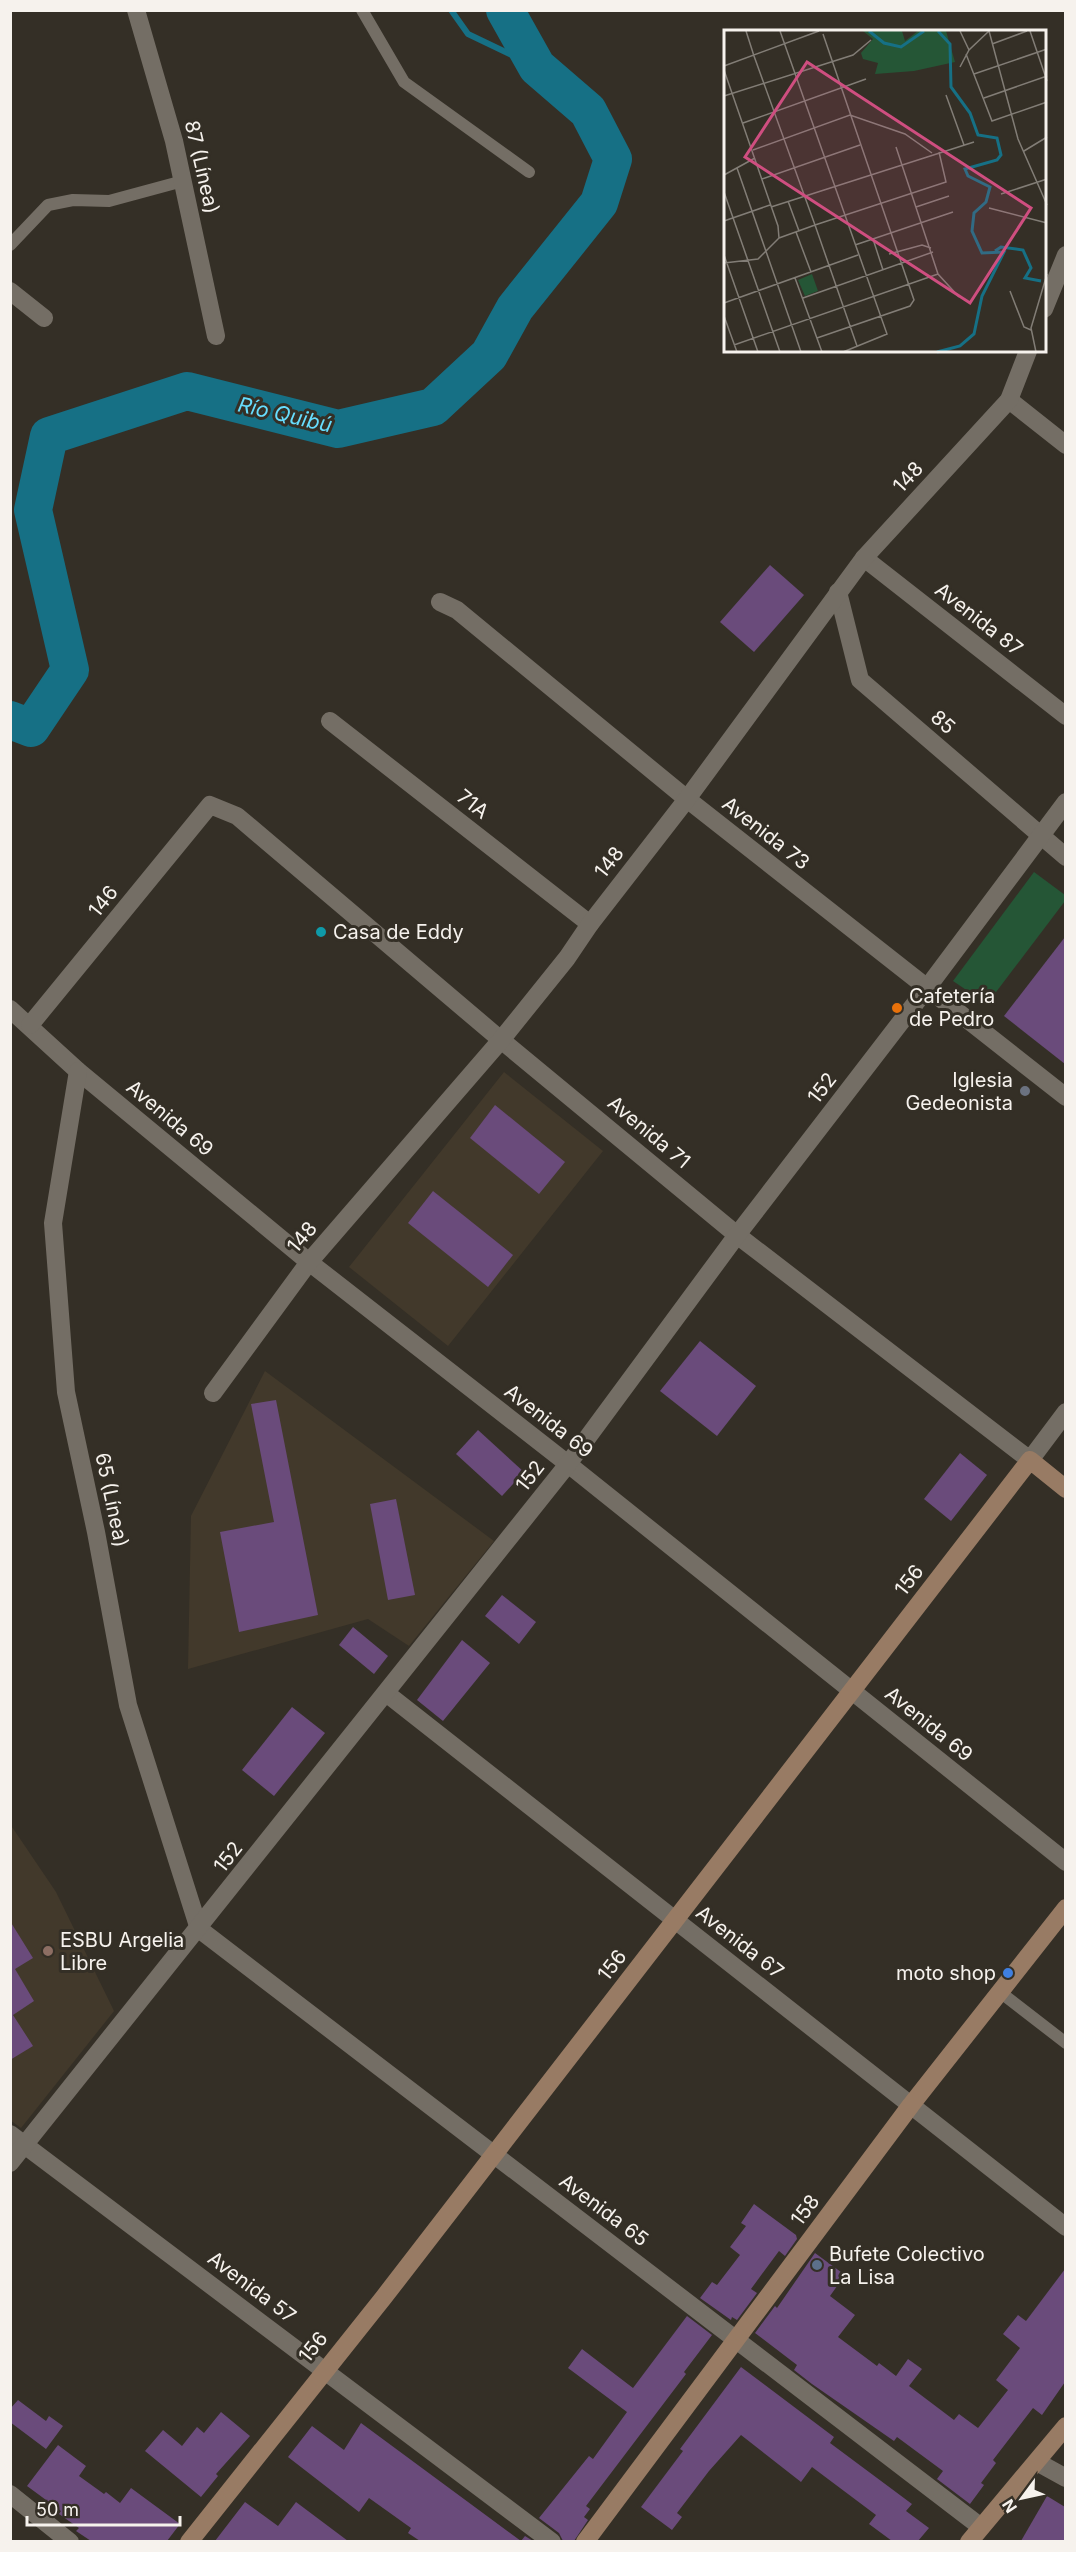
<svg xmlns="http://www.w3.org/2000/svg" width="1076" height="2552" viewBox="0 0 1076 2552" font-family="Inter,sans-serif">
<style>
.built{fill:#42392b}
.green{fill:#255636}
.lines{fill:none;stroke-linecap:round;stroke-linejoin:round}
.stream{stroke:#167085;stroke-width:6}
.river{stroke:#167085;stroke-width:38}
.building{fill:#6a4b7b}
.lane{stroke:#746e65;stroke-width:12}
.street{stroke:#746e65;stroke-width:18}
.secondary{stroke:#987b64;stroke-width:18}
.culture-dot{fill:#0f9aa8;stroke:#342f26;stroke-width:2}
.food-dot{fill:#e8710a;stroke:#342f26;stroke-width:2}
.worship-dot{fill:#6b7280;stroke:#342f26;stroke-width:2}
.education-dot{fill:#8d6e63;stroke:#342f26;stroke-width:2}
.shop-dot{fill:#3f7fe0;stroke:#342f26;stroke-width:2}
.service-dot{fill:#5c6f8a;stroke:#342f26;stroke-width:2}
.labels{text-anchor:middle;stroke-width:6;stroke-linejoin:round;paint-order:stroke}
.street-label{font-size:20px;fill:#f6f2ed;stroke:#342f26}
.poi-label{font-size:20px;fill:#f6f2ed;stroke:#342f26;text-anchor:start}
.water-label{font-size:21px;font-style:italic;fill:#67ddfe;stroke:#342f26}
.inset-river{fill:none;stroke:#167085;stroke-width:3}
.inset-road{fill:none;stroke:#827d76;stroke-width:1.5}
.view{fill:#cf4e80;fill-opacity:0.15;stroke:#cf4e80;stroke-width:3}
.inset-edge{fill:none;stroke:#f6f2ed;stroke-width:3}
</style>
<rect width="100%" height="100%" fill="#342f26"/>
<!-- built -->
<g class="built">
<polygon points="504,1072 603,1151 448,1346 349,1267"/>
<polygon points="265,1371 494,1541 409,1646 368,1619 188,1669 191,1516"/>
<polygon points="10,1824 56,1892 114,2011 21,2128 10,2120"/>
</g>
<!-- green -->
<polygon class="green" points="1034,872 1065,895 1065,901 987,1004 953,981"/>
<g class="lines">
<!-- stream -->
<polyline class="stream" points="451,10 468,34 537,67"/>
<!-- river -->
<polyline class="river" points="10,720 31,728 70,670 33,510 49,436 187,391 338,429 433,407 489,355 515,308 599,203 613,159 588,111 537,67 505,10"/>
</g>
<!-- building -->
<g class="building">
<polygon points="770,565 804,595 754,652 720,622"/>
<polygon points="1065,937 1065,1064 1004,1016"/>
<polygon points="495,1105 565,1162 539,1194 470,1138"/>
<polygon points="433,1191 513,1255 488,1287 408,1223"/>
<polygon points="700,1341 756,1386 717,1436 660,1391"/>
<polygon points="276,1400 318,1615 239,1632 220,1532 274,1522 251,1404"/>
<polygon points="478,1430 524,1472 502,1496 456,1454"/>
<polygon points="960,1453 987,1475 951,1521 924,1499"/>
<polygon points="396,1499 415,1595 388,1600 370,1504"/>
<polygon points="502,1595 536,1622 519,1644 485,1616"/>
<polygon points="353,1627 388,1656 374,1674 339,1645"/>
<polygon points="462,1640 490,1663 443,1721 417,1700"/>
<polygon points="292,1707 325,1733 274,1796 242,1770"/>
<polygon points="10,1921 33,1958 15,1969 34,2001 13,2015 33,2046 10,2060"/>
<polygon points="754,2204 796,2235 797,2239 785,2256 779,2251 751,2289 757,2293 737,2320 732,2317 731,2320 700,2298 712,2282 717,2285 740,2255 730,2247 746,2226 741,2223"/>
<polygon points="815,2253 845,2275 830,2296 855,2315 838,2337 877,2366 879,2363 896,2376 908,2359 922,2369 909,2386 954,2420 959,2414 978,2428 1008,2390 996,2380 1020,2348 1003,2334 1018,2315 1026,2321 1065,2269 1065,2382 1042,2415 1033,2408 993,2460 996,2463 981,2483 984,2485 970,2504 937,2479 943,2471 897,2437 894,2441 812,2384 794,2370 797,2365 755,2333 775,2306 777,2308"/>
<polygon points="687,2316 712,2335 684,2372 686,2374 586,2506 590,2509 584,2517 588,2520 574,2541 563,2541 559,2533 539,2518 589,2456 593,2459 627,2412 568,2368 582,2349 633,2388"/>
<polygon points="741,2367 834,2437 830,2443 912,2504 906,2511 929,2528 918,2541 892,2541 869,2524 876,2515 812,2467 801,2482 741,2435 709,2471 677,2513 682,2517 672,2530 641,2507 683,2451 680,2449"/>
<polygon points="18,2400 46,2421 49,2416 63,2426 46,2449 10,2422 10,2409"/>
<polygon points="221,2412 250,2436 216,2474 218,2476 201,2497 145,2451 163,2430 182,2446 197,2427 204,2433"/>
<polygon points="361,2423 521,2541 525,2536 533,2541 420,2541 408,2533 411,2528 369,2498 359,2512 288,2457 312,2426 344,2450"/>
<polygon points="58,2445 86,2466 79,2476 104,2494 106,2492 120,2503 131,2488 180,2524 167,2541 91,2541 76,2531 79,2528 59,2514 61,2511 27,2486"/>
<polygon points="1047,2496 1065,2507 1065,2541 1021,2541"/>
<polygon points="245,2502 278,2526 296,2502 348,2541 215,2541"/>
</g>
<g class="lines">
<!-- lane -->
<g class="lane">
<polyline points="362,10 404,82 529,172"/>
<polyline points="10,245 48,205 73,200 109,201 183,181"/>
<polyline points="1000,1992 1066,2043"/>
</g>
<!-- street -->
<g class="street">
<polyline points="136,10 174,141 216,336"/>
<polyline points="10,291 44,318"/>
<polyline points="1044,309 1066,255"/>
<polyline points="1009,400 1066,445"/>
<polyline points="864,558 1066,716"/>
<polyline points="838,592 860,680 1066,857"/>
<polyline points="440,602 457,610 687,799 1066,1097"/>
<polyline points="330,721 590,924"/>
<polyline points="10,1009 78,1071 309,1262 568,1464 1066,1862"/>
<polyline points="30,1025 210,805 237,816 501,1040 737,1235 1030,1460 1066,1412"/>
<polyline points="78,1071 53,1223 66,1392 96,1532 128,1705 199,1929 981,2527"/>
<polyline points="213,1393 309,1262 501,1040 567,958 590,924 687,799 864,558 1009,400 1028,351"/>
<polyline points="386,1693 1066,2227"/>
<polyline points="10,2134 552,2542"/>
<polyline points="10,2163 568,1464 737,1235 927,988 1066,802"/>
<polyline points="1037,2462 1066,2478"/>
<polyline points="10,2494 70,2542"/>
</g>
<!-- secondary -->
<g class="secondary">
<polyline points="189,2542 384,2297 1030,1460 1066,1489"/>
<polyline points="585,2542 911,2105 1066,1908"/>
<polyline points="969,2542 1066,2426"/>
</g>
</g>
<!-- markers -->
<circle class="culture-dot" cx="321" cy="932" r="6"/>
<circle class="food-dot" cx="897" cy="1008" r="6"/>
<circle class="worship-dot" cx="1025" cy="1091" r="6"/>
<circle class="education-dot" cx="48" cy="1951" r="6"/>
<circle class="shop-dot" cx="1008" cy="1973" r="6"/>
<circle class="service-dot" cx="817" cy="2265" r="6"/>
<g class="labels">
<!-- street labels -->
<g class="street-label">
<text transform="translate(202 167) rotate(77)" y="7">87 (Línea)</text>
<text transform="translate(908 477) rotate(-47)" y="7">148</text>
<text transform="translate(979 619) rotate(38)" y="7">Avenida 87</text>
<text transform="translate(943 722) rotate(41)" y="7">85</text>
<text transform="translate(473 804) rotate(38)" y="7">71A</text>
<text transform="translate(766 833) rotate(38)" y="7">Avenida 73</text>
<text transform="translate(609 862) rotate(-52)" y="7">148</text>
<text transform="translate(103 901) rotate(-51)" y="7">146</text>
<text transform="translate(822 1088) rotate(-52)" y="7">152</text>
<text transform="translate(170 1118) rotate(40)" y="7">Avenida 69</text>
<text transform="translate(649 1132) rotate(40)" y="7">Avenida 71</text>
<text transform="translate(302 1237) rotate(-50)" y="7">148</text>
<text transform="translate(549 1421) rotate(38)" y="7">Avenida 69</text>
<text transform="translate(530 1476) rotate(-52)" y="7">152</text>
<text transform="translate(112 1500) rotate(78)" y="7">65 (Línea)</text>
<text transform="translate(909 1580) rotate(-52)" y="7">156</text>
<text transform="translate(929 1724) rotate(39)" y="7">Avenida 69</text>
<text transform="translate(228 1857) rotate(-52)" y="7">152</text>
<text transform="translate(740 1942) rotate(38)" y="7">Avenida 67</text>
<text transform="translate(612 1965) rotate(-52)" y="7">156</text>
<text transform="translate(604 2210) rotate(37)" y="7">Avenida 65</text>
<text transform="translate(805 2210) rotate(-53)" y="7">158</text>
<text transform="translate(252 2287) rotate(37)" y="7">Avenida 57</text>
<text transform="translate(313 2347) rotate(-51)" y="7">156</text>
</g>
<!-- poi labels -->
<g class="poi-label">
<text x="333" y="939">Casa de Eddy</text>
<text x="909" y="1003">Cafetería<tspan x="909" dy="23">de Pedro</tspan></text>
<text x="1013" y="1087" text-anchor="end">Iglesia<tspan x="1013" dy="23">Gedeonista</tspan></text>
<text x="60" y="1947">ESBU Argelia<tspan x="60" dy="23">Libre</tspan></text>
<text x="996" y="1980" text-anchor="end">moto shop</text>
<text x="829" y="2261">Bufete Colectivo<tspan x="829" dy="23">La Lisa</tspan></text>
</g>
<!-- water labels -->
<g class="water-label">
<text transform="translate(285 415) rotate(13)" y="7">Río Quibú</text>
</g>
</g>
<!-- overview -->
<g transform="translate(724 30)">
<rect width="322" height="322" fill="#342f26"/>
<path d="M139,1H178L181,11L194,1H222L231,32L190,41L151,44L154,33L139,29L137,23L149,9ZM88,244L94,261L81,266L74,250Z" fill="#255636"/>
<path class="inset-river" d="M145,1L160,13L177,17L200,1M271,221L277,217L299,220L307,238L301,248L317,251M213,322L236,316L250,304L258,266L280,222L258,223L248,201L250,183L262,172L266,157L244,146L241,139L273,130L277,125L273,108L254,105L246,83L227,57L226,14L214,1"/>
<path class="inset-road" d="M22,1L30,26M56,1L163,304L119,322M236,1L245,20M265,1L294,109L323,175M306,1L323,51M268,14L303,1M242,24L268,91L323,72M30,26L91,195L55,208M0,36L95,1M236,37L245,20L265,1M0,40L54,196L55,208M250,44L323,19M222,65L240,115M0,66L129,25L147,10M260,68L323,46M19,93L142,49M172,117L214,244L235,267M29,120L126,85L181,104L208,123M300,121L323,107M13,138L77,322M0,145L31,128M38,149L136,115M0,162L56,322M277,164L323,149M64,171L75,201M47,177L250,112M192,177L225,166M265,178L323,193M0,191L46,175M72,202L87,242M149,209L159,240M131,215L229,182M165,224L198,215L207,218M0,225L34,322M0,233L34,229L55,208M71,248L98,322M286,261L300,297L307,300M79,268L209,222M0,273L134,225M0,286L13,322M93,308L186,276L190,270L99,4M10,315L214,244M133,316L91,195L222,152L215,122M312,322L307,298L323,244"/>
<path class="view" d="M83,32L307,178L246,273L21,127Z"/>
<rect width="322" height="322" class="inset-edge"/>
</g>
<!-- border -->
<rect width="1076" height="2552" fill="none" stroke="#f6f2ed" stroke-width="24"/>
<!-- north arrow -->
<g transform="translate(1022 2498) rotate(237)" stroke="#342f26" stroke-width="4.5" paint-order="stroke">
<path d="M0-4.5L10 22L0 15L-10 22Z" fill="#f6f2ed"/>
<text y="-9" font-size="16" font-weight="bold" text-anchor="middle" fill="#f6f2ed">N</text>
</g>
<!-- scale -->
<path d="M27 2516v9h153v-9" fill="none" stroke="#f6f2ed" stroke-width="3"/>
<text x="36" y="2516" font-size="18" fill="#f6f2ed" stroke="#342f26" stroke-width="4.5" paint-order="stroke">50 m</text>
</svg>
